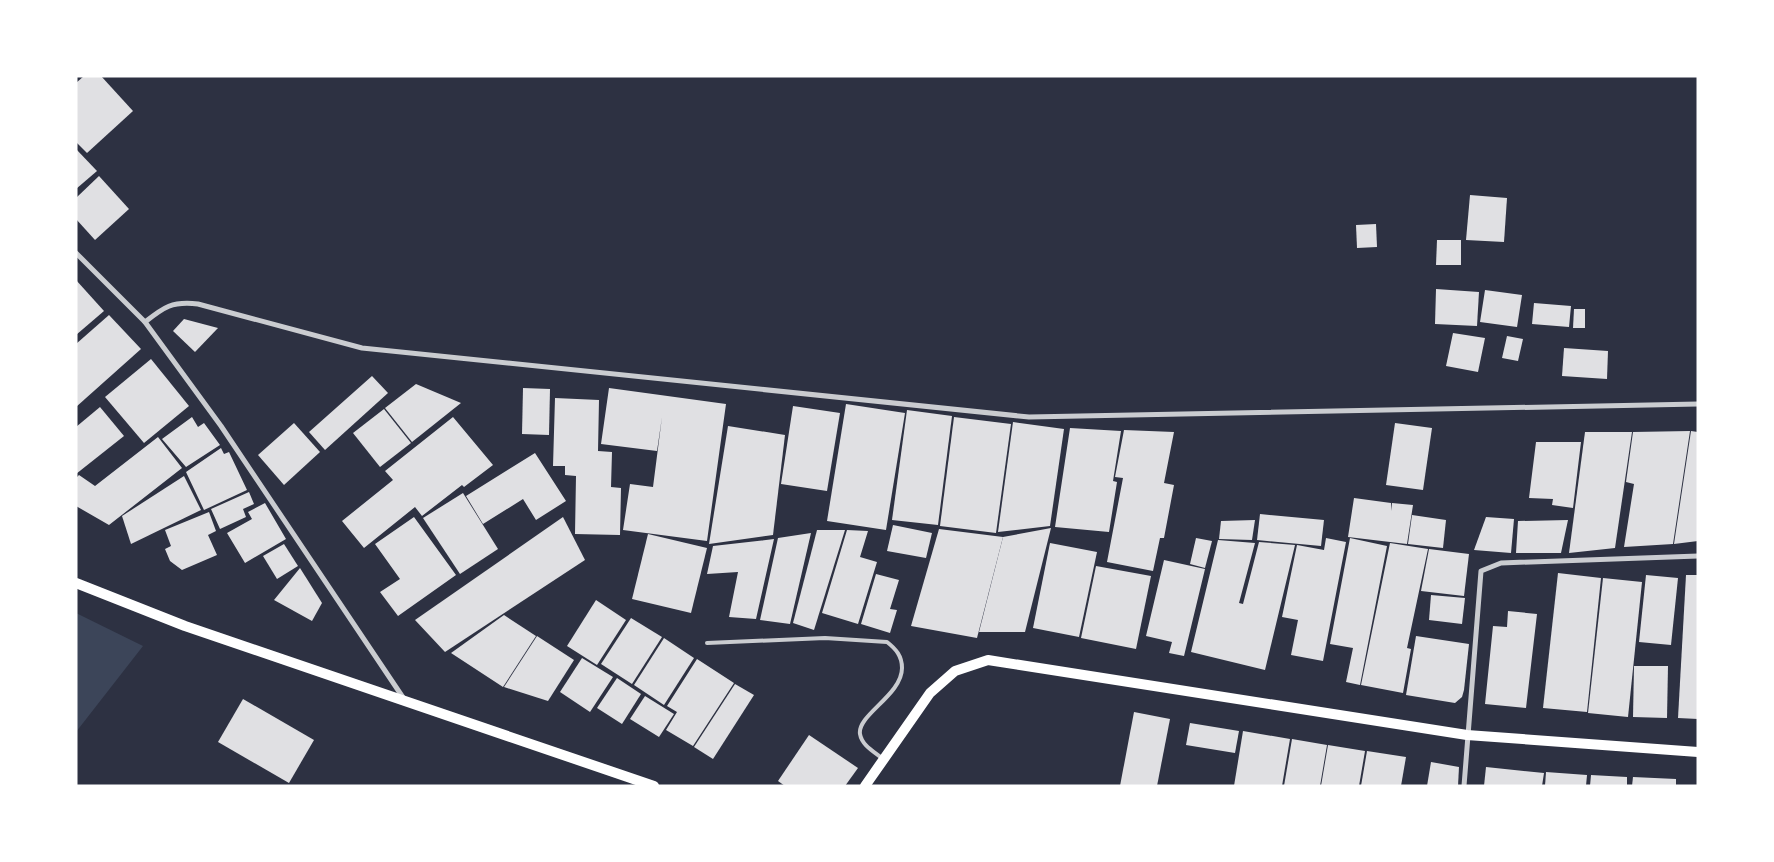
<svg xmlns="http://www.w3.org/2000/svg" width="1774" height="862" viewBox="0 0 1774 862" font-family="Literata,serif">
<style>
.green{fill:#3c4559}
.building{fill:#e0e0e3}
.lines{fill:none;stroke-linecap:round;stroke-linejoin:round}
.service{stroke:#caccd0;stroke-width:4}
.minor{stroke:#caccd0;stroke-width:5}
.secondary{stroke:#fff;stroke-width:10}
</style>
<rect width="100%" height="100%" fill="#2d3142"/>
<!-- green -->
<polygon class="green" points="76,613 143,646 76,732"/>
<!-- building -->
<g class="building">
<polygon points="84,76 101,76 133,111 87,153 76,142 76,83"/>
<polygon points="76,149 97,171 76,189"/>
<polygon points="99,176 129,209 95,240 76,219 76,198"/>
<polygon points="1470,195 1507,198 1504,242 1466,240"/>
<polygon points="1376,224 1377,247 1357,248 1356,225"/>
<polygon points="1437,240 1461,240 1461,265 1436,265"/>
<polygon points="76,280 104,311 76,335"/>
<polygon points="1436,289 1479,292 1477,326 1435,324"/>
<polygon points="1485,290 1522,295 1517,327 1480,322"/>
<polygon points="1534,303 1571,306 1569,327 1532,324"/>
<polygon points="1574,309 1585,309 1585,328 1573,328"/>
<polygon points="109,315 141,349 76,407 76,344"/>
<polygon points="184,319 218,328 195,352 173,331"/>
<polygon points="1453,333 1485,338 1478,372 1446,366"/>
<polygon points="1507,336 1523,339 1518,361 1502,358"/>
<polygon points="1564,348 1608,351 1607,379 1562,376"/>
<polygon points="151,359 189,406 144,443 105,397"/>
<polygon points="372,376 388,393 325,450 309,432"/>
<polygon points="416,384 461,403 412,442 385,408"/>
<polygon points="523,388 550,389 549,435 522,434"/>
<polygon points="609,388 726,404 707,541 623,530 630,484 653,487 662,417 657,451 601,444"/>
<polygon points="555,398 599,400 598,451 612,452 611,487 621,488 620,535 575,534 576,476 565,475 565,466 553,466"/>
<polygon points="846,404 905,413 886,530 827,521"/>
<polygon points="793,406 840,413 827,491 781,484"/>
<polygon points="100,407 124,436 76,474 76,427"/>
<polygon points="384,409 411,443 380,467 353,433"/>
<polygon points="907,410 952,416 938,525 892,520"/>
<polygon points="192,417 198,427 204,423 220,445 186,467 162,439"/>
<polygon points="453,417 493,465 464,487 462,485 422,516 415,507 364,548 342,521 393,480 385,471"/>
<polygon points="954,417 1011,424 996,533 940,526"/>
<polygon points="1013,422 1064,429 1050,526 998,532"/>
<polygon points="294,423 320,452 284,485 258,455"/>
<polygon points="1395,423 1432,428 1423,490 1386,485"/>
<polygon points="728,426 785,435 773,535 709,544"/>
<polygon points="1070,428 1121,431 1113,481 1117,482 1109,532 1055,527"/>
<polygon points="1124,430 1174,432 1164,483 1174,485 1164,538 1160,538 1153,571 1107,562 1123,478 1115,477"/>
<polygon points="1690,431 1673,544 1624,547 1634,484 1626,482 1633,432"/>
<polygon points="1691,431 1698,432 1698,541 1674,544"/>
<polygon points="1585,432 1632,432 1615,548 1569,553"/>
<polygon points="158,437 182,468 109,525 76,506 76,478 79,475 95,486"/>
<polygon points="1536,442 1581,442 1573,508 1552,505 1553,499 1529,498"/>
<polygon points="221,448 224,454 229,452 247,490 204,510 186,472"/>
<polygon points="535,453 566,501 536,520 523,499 483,524 466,496"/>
<polygon points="184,476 201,510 131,544 122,516"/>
<polygon points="249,492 254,504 243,509 246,517 220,529 211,509"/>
<polygon points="463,493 498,549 460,574 423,518"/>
<polygon points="1354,498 1391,503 1391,511 1392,503 1413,505 1407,544 1348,537"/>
<polygon points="265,503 286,539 245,563 227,533 252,519 248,512"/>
<polygon points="209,512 216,531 208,535 217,555 182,570 170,561 165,549 171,546 165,530"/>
<polygon points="1260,514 1324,520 1321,546 1257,540"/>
<polygon points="1412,515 1446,520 1443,548 1408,544"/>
<polygon points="414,517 456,575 398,616 380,592 400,579 375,544"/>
<polygon points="563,517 585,560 445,652 415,620"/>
<polygon points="1486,517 1514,519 1511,553 1474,550"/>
<polygon points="1255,520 1252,540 1219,539 1221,521"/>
<polygon points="1568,520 1561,553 1516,553 1518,521"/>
<polygon points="893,525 932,533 926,558 887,551"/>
<polygon points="1051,528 1025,632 979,632 1003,537"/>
<polygon points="939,529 1003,537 977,638 911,626"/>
<polygon points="817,530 845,530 814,630 793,623"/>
<polygon points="847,530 868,531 860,557 877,562 858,624 822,613"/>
<polygon points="811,533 790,624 760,620 778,538"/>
<polygon points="648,534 707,548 691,613 632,599"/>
<polygon points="1196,538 1212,541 1205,568 1190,564"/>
<polygon points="1326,538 1346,542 1323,661 1291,655 1298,620 1282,617 1297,545 1324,550"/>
<polygon points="1350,538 1387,546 1360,685 1346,682 1353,648 1330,644"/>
<polygon points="774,539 756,619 729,617 738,572 707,574 713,546"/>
<polygon points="1218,540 1255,543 1239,603 1243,604 1259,542 1295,545 1265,670 1191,652"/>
<polygon points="1050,543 1097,552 1079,637 1033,628"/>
<polygon points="1390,543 1428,549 1407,648 1411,649 1403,693 1361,685"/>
<polygon points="284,544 298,566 277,579 263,556"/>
<polygon points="1429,549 1469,554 1464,596 1421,591"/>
<polygon points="1164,560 1205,569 1184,656 1169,653 1172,642 1146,636"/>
<polygon points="1096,566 1151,576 1136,649 1081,638"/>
<polygon points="300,568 322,603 312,621 274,600"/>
<polygon points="1558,573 1601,578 1587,712 1543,708"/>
<polygon points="876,574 899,580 890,609 897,610 890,633 861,624"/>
<polygon points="1646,575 1678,578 1671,645 1639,642"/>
<polygon points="1686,575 1698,575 1698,719 1678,718"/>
<polygon points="1603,578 1642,582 1628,717 1588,713"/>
<polygon points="1431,595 1465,598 1462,624 1429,620"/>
<polygon points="596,600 626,620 597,665 567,646"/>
<polygon points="1508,611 1537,614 1526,708 1485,704 1493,626 1507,627"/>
<polygon points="504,615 536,636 503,687 451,653"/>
<polygon points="631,618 662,637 632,684 601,664"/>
<polygon points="537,636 574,660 548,701 504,687"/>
<polygon points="1416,636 1469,644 1464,690 1462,697 1455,703 1406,695"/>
<polygon points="664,638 694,658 664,705 634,685"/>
<polygon points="582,658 613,677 590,712 560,692"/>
<polygon points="697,659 734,683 693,746 666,730 677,712 667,706"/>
<polygon points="1634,666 1668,666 1667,718 1633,717"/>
<polygon points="617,678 641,694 622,724 597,708"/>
<polygon points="735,684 754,695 713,759 694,747"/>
<polygon points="645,696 674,714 659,737 630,719"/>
<polygon points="243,699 314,740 289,783 218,742"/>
<polygon points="1134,712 1170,719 1157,786 1120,786"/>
<polygon points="1190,723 1239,731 1235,753 1186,745"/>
<polygon points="1243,731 1290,739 1282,786 1234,786"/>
<polygon points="809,735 858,768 845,786 785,786 778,781"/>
<polygon points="1292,739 1327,745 1320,786 1284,786"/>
<polygon points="1328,745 1365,751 1359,786 1321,786"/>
<polygon points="1367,751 1406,757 1401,786 1361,786"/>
<polygon points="1431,762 1459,767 1458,786 1427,786"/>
<polygon points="1486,767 1544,773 1542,786 1484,786"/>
<polygon points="1546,772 1587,775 1586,786 1545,786"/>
<polygon points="1591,775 1627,777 1627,786 1590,786"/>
<polygon points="1633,777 1676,779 1676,786 1632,786"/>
</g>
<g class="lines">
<!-- service -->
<path class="service" d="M707,643L825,638L887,642C896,649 902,656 902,668C902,695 857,715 860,734C862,746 875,752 883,759"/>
<!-- minor -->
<g class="minor">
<polyline points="76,253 145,322 221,426 404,699"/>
<path d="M145,322C164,307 172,301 198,304L362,348L1029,417L1698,404"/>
<polyline points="1464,786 1481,571 1501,563 1698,556"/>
</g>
<!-- secondary -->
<g class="secondary">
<polyline points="76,583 185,626 654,786"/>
<polyline points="865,786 930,693 955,671 988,660 1467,735 1698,752"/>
</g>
</g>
<!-- border -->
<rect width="1774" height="862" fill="none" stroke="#ffffff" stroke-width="155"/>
</svg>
